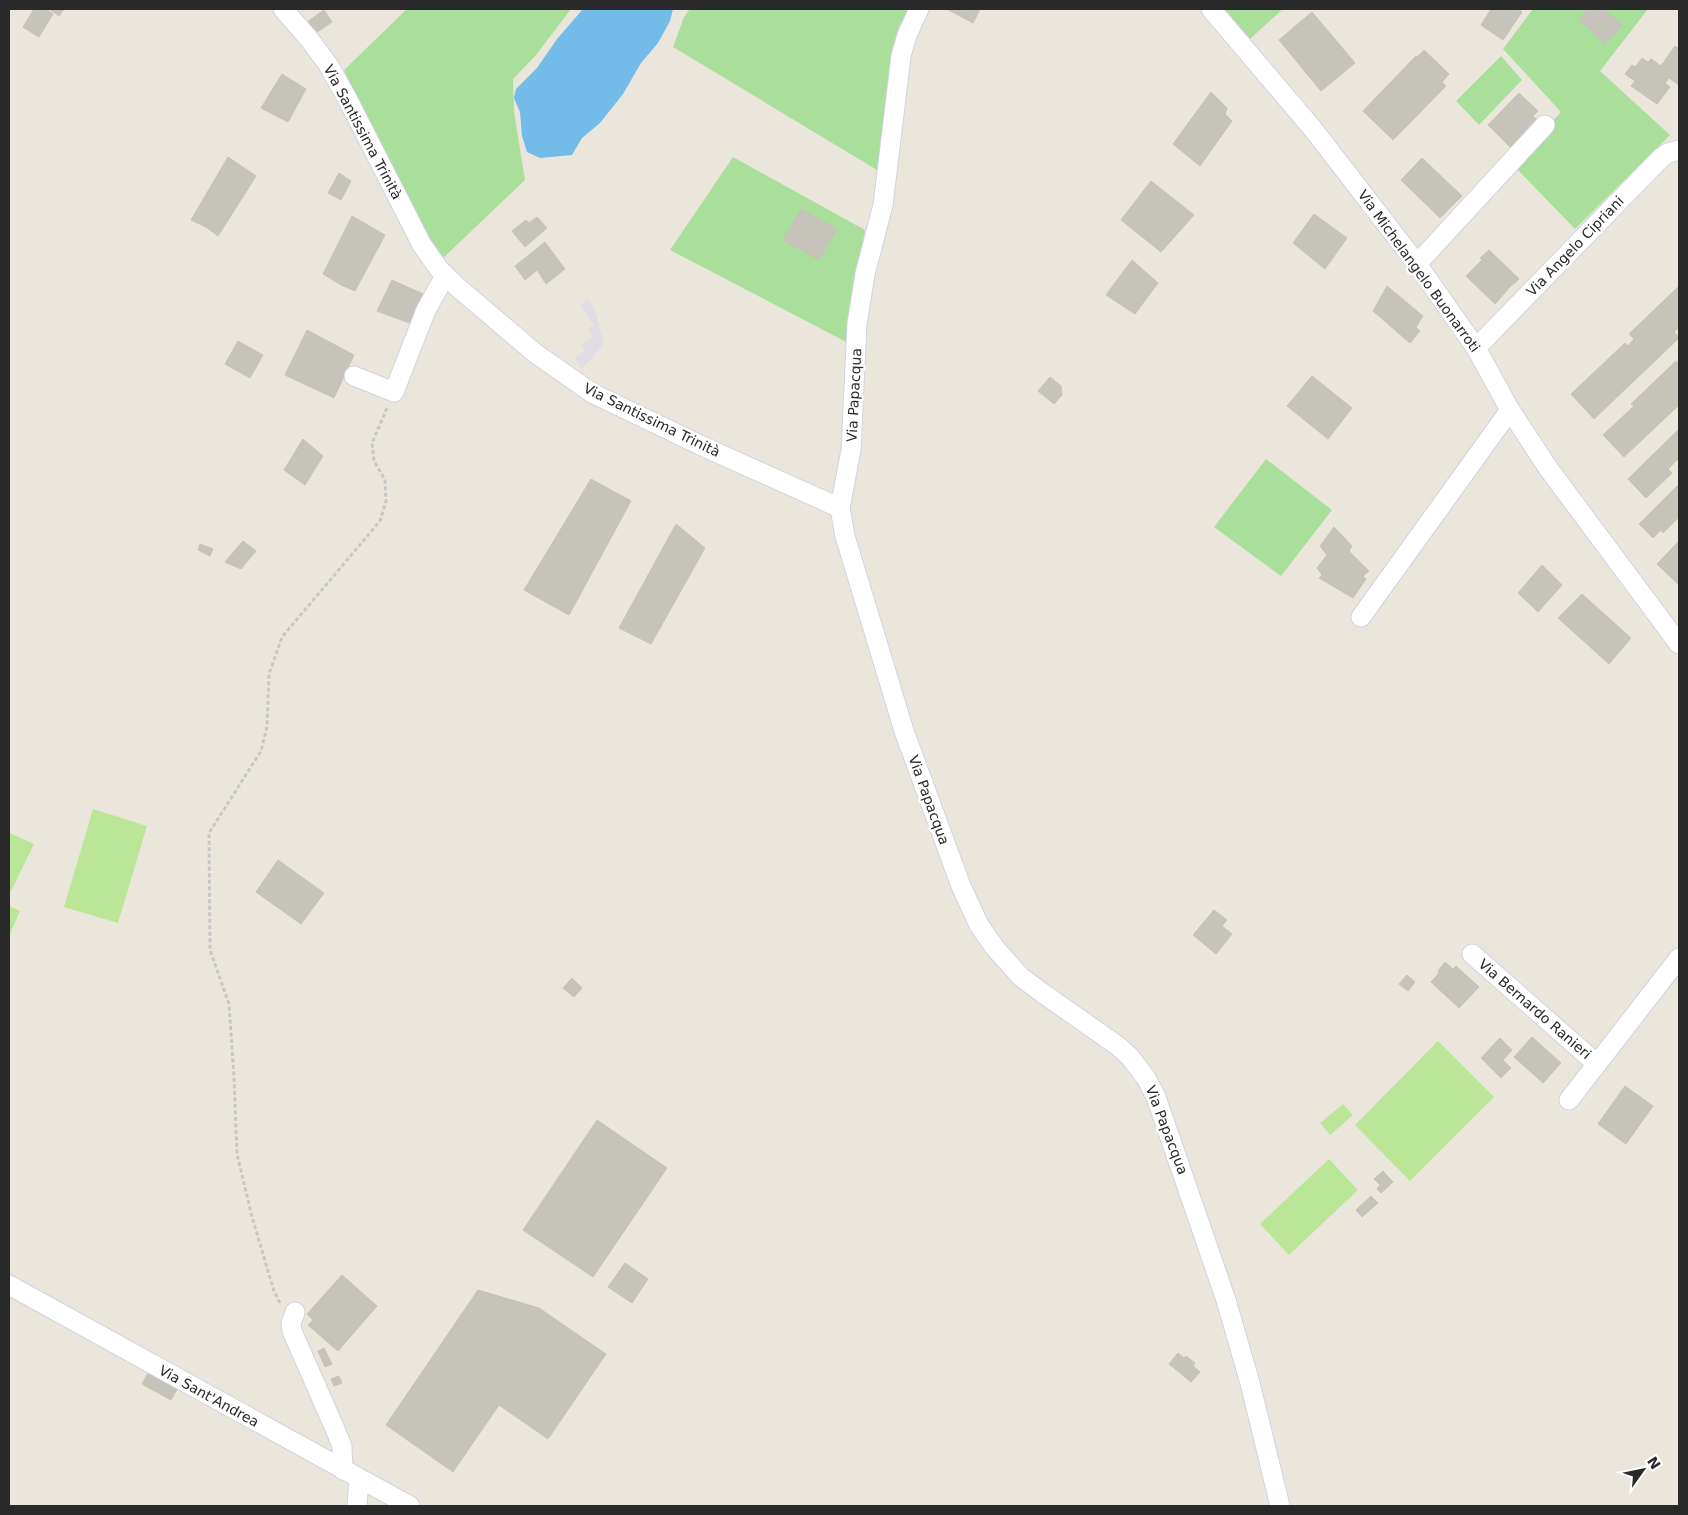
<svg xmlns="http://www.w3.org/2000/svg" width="1688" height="1515" viewBox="0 0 1688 1515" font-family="'DejaVu Sans',sans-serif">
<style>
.industrial{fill:#dfdce4}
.green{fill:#aadf9b}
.pitch{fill:#bbe697}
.water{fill:#73bbe8}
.building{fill:#c6c3bb;stroke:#c6c2b6}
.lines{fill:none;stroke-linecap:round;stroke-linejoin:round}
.minor-casing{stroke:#d1d2e2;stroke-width:21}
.path{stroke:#c7c7c7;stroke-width:3;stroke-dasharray:4 2.5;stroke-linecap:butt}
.minor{stroke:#fff;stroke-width:19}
.labels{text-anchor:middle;stroke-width:5;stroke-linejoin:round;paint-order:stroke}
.street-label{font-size:14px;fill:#292929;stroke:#fff}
</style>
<rect width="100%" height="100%" fill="#ebe6dc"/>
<!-- industrial -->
<polygon class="industrial" points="588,299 594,307 604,344 582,369 575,358 585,351 581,345 593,337 588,329 594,325 580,305"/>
<!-- green -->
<g class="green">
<polygon points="407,9 571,9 536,55 513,79 514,112 525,180 441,260 415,218 344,70"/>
<polygon points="690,9 911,9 877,170 673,47 684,17"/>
<polygon points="1224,9 1283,9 1250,39"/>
<polygon points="1533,9 1648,9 1600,71 1670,135 1575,229 1513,165 1561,112 1503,49"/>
<polygon points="1501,56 1522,80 1479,125 1456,101"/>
<polygon points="733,157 865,230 858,271 850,344 670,250"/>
<polygon points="1266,459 1332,510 1281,576 1214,527"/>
</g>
<!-- pitch -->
<g class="pitch">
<polygon points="93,809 147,826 118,923 64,907"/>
<polygon points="10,833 34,844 11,891 9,890"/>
<polygon points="9,906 20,911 9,936"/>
<polygon points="1438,1041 1494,1097 1410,1181 1355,1125"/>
<polygon points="1343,1104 1353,1115 1330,1135 1320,1123"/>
<polygon points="1329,1159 1358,1190 1289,1255 1260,1224"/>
</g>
<!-- water -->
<polygon class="water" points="583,9 673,9 670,21 658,43 641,63 623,94 600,123 582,138 572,155 540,158 527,152 522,136 520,112 514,98 516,89 537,68 557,39"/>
<!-- building -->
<g class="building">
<polygon points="34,9 46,9 53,14 39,37 23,27"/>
<polygon points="49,9 64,9 59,16"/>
<polygon points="947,9 980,9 973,23"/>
<polygon points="1491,9 1518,9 1522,12 1503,40 1481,25"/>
<polygon points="1588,9 1604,9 1622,26 1605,44 1579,19"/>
<polygon points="324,10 332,22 314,34 307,22"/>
<polygon points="1312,12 1355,63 1321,91 1279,40"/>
<polygon points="1675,46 1679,49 1679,85 1669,78 1665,83 1670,87 1657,104 1631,86 1635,81 1625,74 1632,65 1635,67 1642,58 1648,62 1651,59 1661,66"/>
<polygon points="1424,50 1449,74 1442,82 1446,86 1393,140 1363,111 1416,56 1417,57"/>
<polygon points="282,74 306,89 288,122 261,108"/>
<polygon points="1211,92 1227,108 1225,114 1232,121 1200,166 1173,144"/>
<polygon points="1519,93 1538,111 1533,116 1538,121 1512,149 1488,125"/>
<polygon points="228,157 256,176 218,236 206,227 191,220"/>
<polygon points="1422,158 1462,196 1440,218 1401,180"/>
<polygon points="339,173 351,181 341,200 328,193"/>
<polygon points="1151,181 1194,215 1161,252 1121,220"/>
<polygon points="801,209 837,229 819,260 783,240"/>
<polygon points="1314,214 1347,238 1325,269 1293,243"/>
<polygon points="352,216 385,235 355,291 341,285 323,274"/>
<polygon points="537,217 547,228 525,247 512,231 526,220 529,223"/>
<polygon points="545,242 565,269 546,284 537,270 525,280 515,266"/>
<polygon points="1489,250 1519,279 1510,287 1480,258"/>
<polygon points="1132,260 1158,283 1135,314 1106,295"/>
<polygon points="1482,260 1510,287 1495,304 1466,276"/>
<polygon points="392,280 425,295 415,325 377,311"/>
<polygon points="1387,286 1423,316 1416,327 1420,331 1410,343 1373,311"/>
<polygon points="1679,286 1679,327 1674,332 1679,338 1594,419 1571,394 1625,343 1628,346 1634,339 1629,334"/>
<polygon points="307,330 354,355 334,398 285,375"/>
<polygon points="238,341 263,355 250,378 225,364"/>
<polygon points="1676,361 1679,365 1679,405 1624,457 1603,435 1634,406 1631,404"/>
<polygon points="1312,376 1352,408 1328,439 1287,406"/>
<polygon points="1050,377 1061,386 1062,395 1054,404 1038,391"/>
<polygon points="1679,429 1679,458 1668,469 1672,473 1646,498 1628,479"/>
<polygon points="303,439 323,456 305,485 284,470"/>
<polygon points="591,479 631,501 569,615 524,590"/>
<polygon points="1679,484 1679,517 1663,533 1661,530 1653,538 1639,524"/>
<polygon points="676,524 705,548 651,644 619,628"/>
<polygon points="1334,527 1352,546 1349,551 1369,571 1363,576 1366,579 1353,598 1319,578 1322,575 1317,568 1327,555 1320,546"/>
<polygon points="243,541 256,551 241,569 225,562"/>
<polygon points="1679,541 1679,585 1657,564"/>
<polygon points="200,544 213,549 210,556 198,550"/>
<polygon points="1542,565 1562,585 1538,612 1518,593"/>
<polygon points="1582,594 1631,638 1609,664 1558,618"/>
<polygon points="278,860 324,893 301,924 256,892"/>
<polygon points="1214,910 1227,920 1222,926 1232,934 1216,954 1193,935"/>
<polygon points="1445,962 1453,969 1456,966 1479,987 1459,1008 1431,982 1439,973 1438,971"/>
<polygon points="1407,975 1415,982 1408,991 1399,984"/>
<polygon points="572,978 582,988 574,997 563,988"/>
<polygon points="1532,1037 1561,1063 1543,1083 1514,1057"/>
<polygon points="1500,1038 1512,1050 1503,1060 1511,1068 1501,1078 1481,1058"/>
<polygon points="1625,1086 1653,1106 1626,1144 1598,1124"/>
<polygon points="597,1120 667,1168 593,1277 523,1230"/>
<polygon points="1383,1171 1393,1182 1381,1193 1377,1189 1380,1185 1374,1179"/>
<polygon points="1371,1196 1378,1203 1362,1217 1356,1210"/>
<polygon points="625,1263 648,1279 632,1303 608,1287"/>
<polygon points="342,1275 377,1306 338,1351 308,1325 313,1320 307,1314"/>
<polygon points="478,1290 539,1308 606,1354 548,1439 499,1405 453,1472 386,1425"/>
<polygon points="324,1348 332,1364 325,1367 318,1351"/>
<polygon points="1178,1353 1184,1358 1186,1356 1195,1363 1193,1366 1200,1372 1191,1382 1169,1364"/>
<polygon points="151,1368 180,1384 171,1400 142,1384"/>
<polygon points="339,1376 342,1383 334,1386 331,1379"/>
</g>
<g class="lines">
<!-- minor casing -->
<g class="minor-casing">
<g id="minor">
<polyline points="283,9 310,40 329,66 348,100 422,245 439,269 455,285 535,353 592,393 700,445 840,508"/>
<polyline points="919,9 907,35 901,56 883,205 865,274 857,324 851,450 840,508 845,536 904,731 961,886 979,925 995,948 1021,977 1041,992 1118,1046 1130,1057 1146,1078 1156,1097 1226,1300 1250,1383 1280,1506"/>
<polyline points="1211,9 1313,129 1417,264 1476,348 1510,410 1548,468 1679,644"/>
<polyline points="1417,264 1545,125"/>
<polyline points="1476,348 1661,158 1668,153 1679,150"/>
<polyline points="354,376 394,392 426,310 445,276"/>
<polyline points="1361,617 1510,410"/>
<polyline points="1472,954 1597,1064"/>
<polyline points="1569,1100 1679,958"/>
<polyline points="9,1285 410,1506"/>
<polyline points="295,1312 291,1324 292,1331 335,1429 342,1446 343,1470"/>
<polyline points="357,1506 359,1479"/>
</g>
</g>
<!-- path -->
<polyline class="path" points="280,1303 274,1291 252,1217 237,1154 234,1077 229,1004 210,950 209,833 261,751 267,727 269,674 282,637 380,521 386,501 385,480 374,461 372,443 387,408"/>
<!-- minor -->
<use href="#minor" class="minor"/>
</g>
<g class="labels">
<!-- street labels -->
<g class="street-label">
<text transform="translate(363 132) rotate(62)" y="5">Via Santissima Trinità</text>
<text transform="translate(1575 246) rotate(-46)" y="5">Via Angelo Cipriani</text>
<text transform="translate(1419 271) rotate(54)" y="5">Via Michelangelo Buonarroti</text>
<text transform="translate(854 395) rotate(-87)" y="5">Via Papacqua</text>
<text transform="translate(652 420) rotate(26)" y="5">Via Santissima Trinità</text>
<text transform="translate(929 800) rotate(70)" y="5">Via Papacqua</text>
<text transform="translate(1535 1009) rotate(41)" y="5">Via Bernardo Ranieri</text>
<text transform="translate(1167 1130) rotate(69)" y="5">Via Papacqua</text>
<text transform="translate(209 1396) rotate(29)" y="5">Via Sant'Andrea</text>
</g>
</g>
<!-- border -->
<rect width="1688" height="1515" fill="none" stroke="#292929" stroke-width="20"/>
<!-- north arrow -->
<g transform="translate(1643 1470) rotate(57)" stroke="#ffffff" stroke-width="4" paint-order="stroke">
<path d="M0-4L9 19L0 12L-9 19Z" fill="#292929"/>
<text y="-8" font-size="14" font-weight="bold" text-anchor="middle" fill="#292929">N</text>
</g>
</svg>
